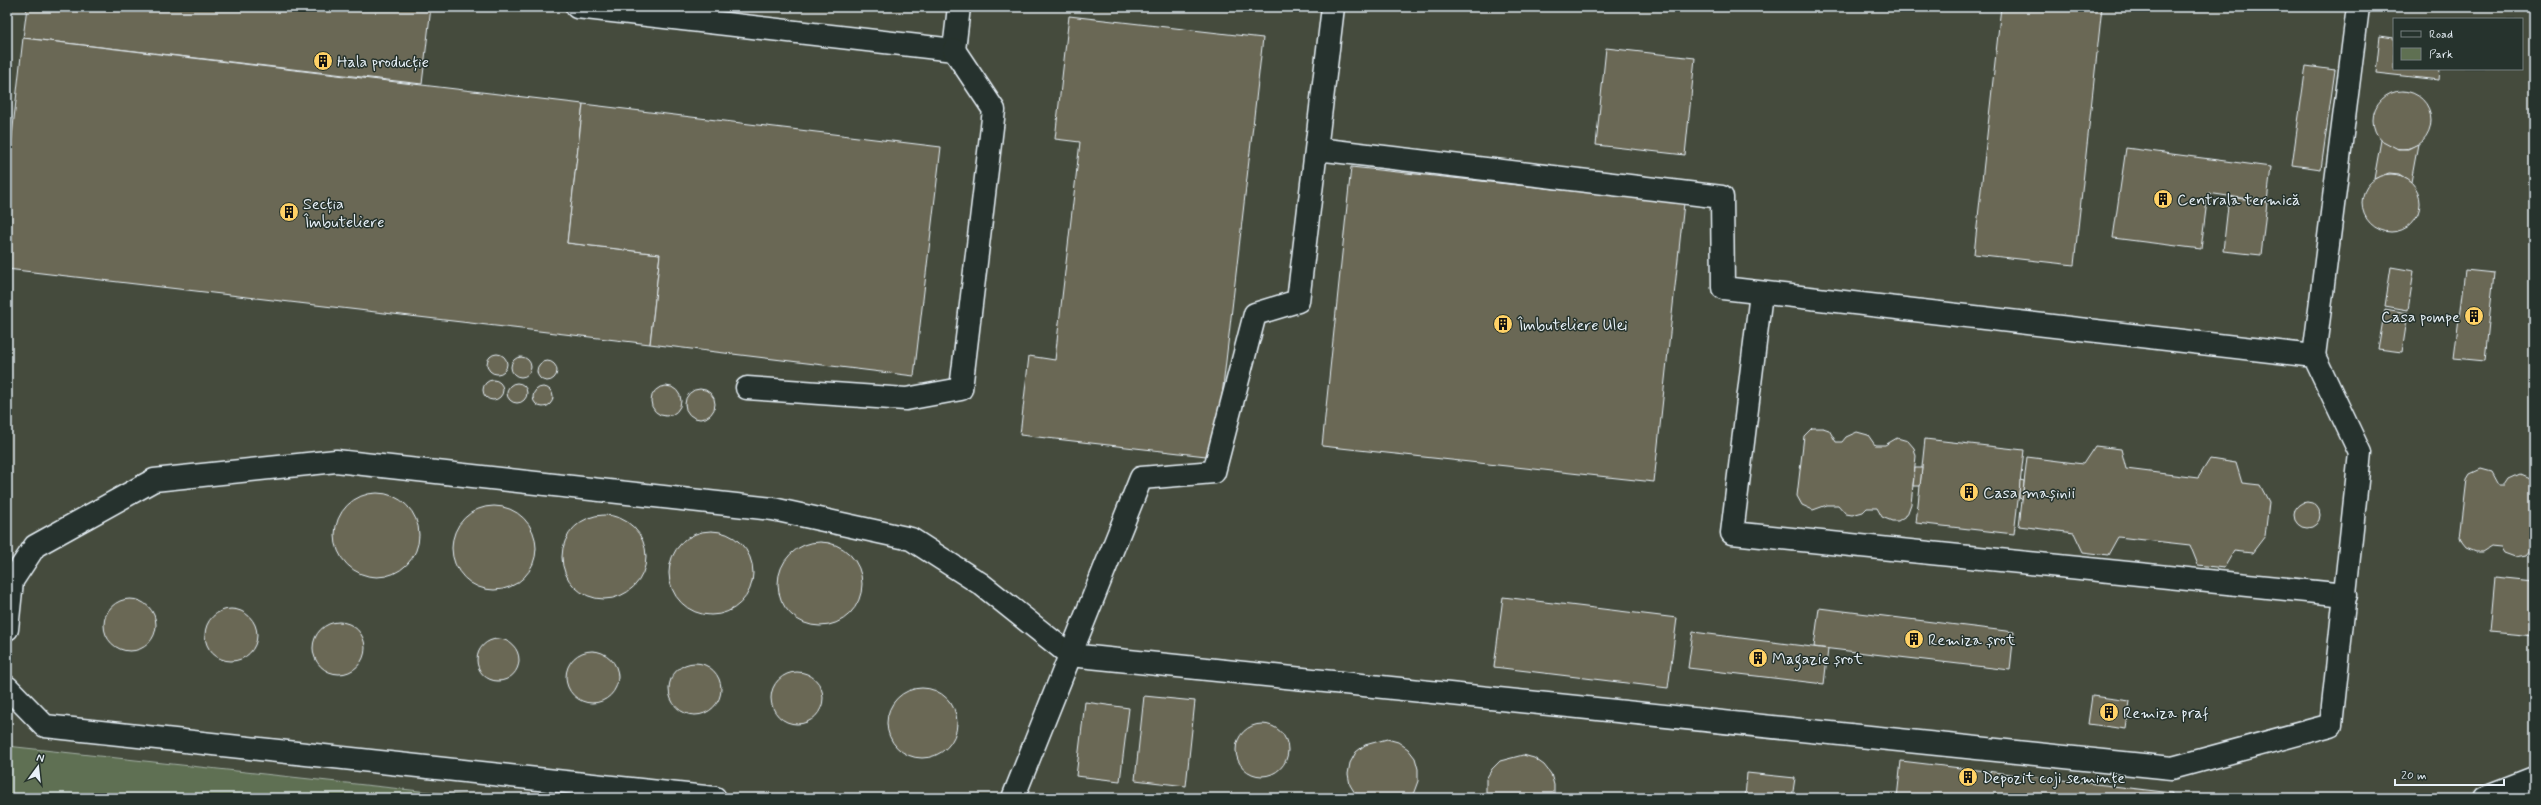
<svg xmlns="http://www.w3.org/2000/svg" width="2541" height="805" viewBox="0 0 2541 805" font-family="Mynerve,sans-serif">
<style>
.built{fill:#444b3e;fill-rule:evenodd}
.green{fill:#5f7052;stroke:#a4b0a5}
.building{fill:#6b6854;stroke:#e8f1f8}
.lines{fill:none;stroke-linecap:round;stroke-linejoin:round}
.minor-casing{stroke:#e8f1f8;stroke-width:25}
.minor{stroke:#26332d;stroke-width:22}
.labels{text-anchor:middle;stroke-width:3;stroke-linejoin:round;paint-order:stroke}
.poi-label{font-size:16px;fill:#e8f1f8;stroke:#26332d;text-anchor:start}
</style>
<rect width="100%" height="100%" fill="#343e35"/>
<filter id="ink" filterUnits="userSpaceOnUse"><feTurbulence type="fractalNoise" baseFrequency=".025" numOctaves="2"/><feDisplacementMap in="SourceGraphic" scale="8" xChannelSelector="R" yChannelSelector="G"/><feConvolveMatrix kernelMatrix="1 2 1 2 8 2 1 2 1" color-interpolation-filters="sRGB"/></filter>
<g filter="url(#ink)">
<!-- built -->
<path class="built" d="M7,7H2534V798H484L7,746ZM2394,19H2522V69H2394Z"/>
<!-- green -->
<polygon class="green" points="7,746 484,798 7,798"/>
<!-- building -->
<g class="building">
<polygon points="27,7 431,7 422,84 23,38"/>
<polygon points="2001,7 2102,7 2074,265 1974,254"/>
<polygon points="1069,16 1263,38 1215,457 1020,435 1029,356 1055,360 1058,332 1080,142 1055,139"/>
<polygon points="2380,36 2394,38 2394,69 2440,69 2439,80 2376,73"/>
<polygon points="23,38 583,104 567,243 660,254 650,344 7,269 7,181"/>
<polygon points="1606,48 1695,58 1685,155 1596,145"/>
<polygon points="2306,66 2335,70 2321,169 2292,165"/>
<circle cx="2402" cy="120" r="29"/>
<polygon points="583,104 941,147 914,376 650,344 660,254 567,243"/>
<polygon points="2381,140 2398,149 2408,149 2418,144 2411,182 2399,174 2389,173 2374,179"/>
<polygon points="2126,148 2271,167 2267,202 2208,193 2201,249 2113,238"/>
<polygon points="1351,167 1684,203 1654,482 1322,446"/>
<circle cx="2391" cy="203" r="29"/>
<polygon points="2229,197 2267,202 2261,255 2223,251"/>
<polygon points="2391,267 2414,271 2408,310 2385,306"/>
<polygon points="2465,270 2494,273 2485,361 2454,358"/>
<polygon points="2385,309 2408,313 2402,352 2378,349"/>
<circle cx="497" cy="364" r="10"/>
<circle cx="521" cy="367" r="10"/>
<circle cx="547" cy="371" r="10"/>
<circle cx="493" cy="390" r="10"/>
<circle cx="517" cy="393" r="10"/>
<circle cx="666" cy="401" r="15"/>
<circle cx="543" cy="397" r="10"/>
<circle cx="700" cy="404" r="15"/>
<polygon points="1812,428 1823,428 1829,430 1836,442 1842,442 1846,437 1857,432 1868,435 1875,445 1885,445 1897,438 1908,441 1914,448 1916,456 1911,504 1907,515 1898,521 1892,521 1882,517 1877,508 1867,508 1863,512 1852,515 1846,514 1838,505 1827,505 1813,510 1802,505 1797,496 1804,436"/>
<polygon points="1925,439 2024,450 2014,534 1916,523"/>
<polygon points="2095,446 2121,449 2126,469 2198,478 2210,459 2236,463 2242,483 2260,485 2269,502 2265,536 2252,553 2234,551 2224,568 2198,565 2190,545 2118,537 2108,555 2083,552 2074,533 2019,526 2027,457 2083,464"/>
<polygon points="1915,468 1922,468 1920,486 1913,486"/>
<polygon points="2481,469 2492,472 2499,485 2505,485 2509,479 2520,474 2534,480 2534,545 2526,555 2515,557 2504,553 2501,548 2490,547 2482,552 2476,552 2466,548 2462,543 2460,538 2467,479 2470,474"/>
<polygon points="2020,480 2024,481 2022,499 2019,498"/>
<circle cx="377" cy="535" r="42"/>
<circle cx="2307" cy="515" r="13"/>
<circle cx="494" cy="548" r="42"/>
<circle cx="604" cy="557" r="42"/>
<circle cx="711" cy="573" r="42"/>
<circle cx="820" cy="584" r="42"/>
<polygon points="2495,577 2534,581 2534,636 2490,632"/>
<polygon points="1503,597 1677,618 1668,688 1494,667"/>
<circle cx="130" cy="625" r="26"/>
<polygon points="1819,608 2014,632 2010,670 1814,647"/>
<circle cx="231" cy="635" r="26"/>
<circle cx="339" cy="648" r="26"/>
<polygon points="1693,632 1828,649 1824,684 1688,668"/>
<circle cx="498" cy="660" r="21"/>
<circle cx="592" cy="677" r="26"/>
<circle cx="695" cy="689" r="26"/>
<circle cx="797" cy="698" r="26"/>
<circle cx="922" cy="723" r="35"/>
<polygon points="1144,696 1195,701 1186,786 1135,780"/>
<polygon points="2092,696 2130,701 2126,729 2088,724"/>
<polygon points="1085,702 1129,708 1120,781 1076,776"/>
<circle cx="1262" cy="750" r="26"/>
<polygon points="1387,739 1398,742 1408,749 1415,758 1418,769 1418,781 1414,792 1409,798 1358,798 1350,785 1348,774 1350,763 1356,752 1365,745"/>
<polygon points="1523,755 1534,758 1544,765 1551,774 1554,785 1554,798 1486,798 1486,779 1492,769 1500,761"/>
<polygon points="1901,761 2172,793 2171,798 1897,798"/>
<polygon points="1747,773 1795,778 1792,798 1745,798"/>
</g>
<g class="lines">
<!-- minor casing -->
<g class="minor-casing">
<g id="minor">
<polyline points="577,7 954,50 959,7"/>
<polyline points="1761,293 1732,533 2346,595"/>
<polyline points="2314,356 2358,7"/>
<polyline points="747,388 906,399 961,389 994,110 954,50"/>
<polyline points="7,629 12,581 35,546 154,480 336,461 773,509 911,539 981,584 1070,655 2172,768 2331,725 2360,453 2314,356 1723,288 1722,197 1317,149"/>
<polyline points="7,687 45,726 715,798"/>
<polyline points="1013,798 1141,478 1214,472 1255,314 1298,301 1333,7"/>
<polyline points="2485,798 2534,779"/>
</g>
</g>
<!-- minor -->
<use href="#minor" class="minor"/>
</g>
</g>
<!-- icons -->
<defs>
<g id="building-disc" transform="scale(1)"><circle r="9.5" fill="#ffd166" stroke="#26332d"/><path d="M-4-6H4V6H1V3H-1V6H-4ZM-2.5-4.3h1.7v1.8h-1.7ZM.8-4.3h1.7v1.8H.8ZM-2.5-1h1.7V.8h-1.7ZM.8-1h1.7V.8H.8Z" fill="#111"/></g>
</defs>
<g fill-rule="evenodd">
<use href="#building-disc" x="323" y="61"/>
<use href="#building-disc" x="2163" y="199"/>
<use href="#building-disc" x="289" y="212"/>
<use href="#building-disc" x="2474" y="316"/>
<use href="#building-disc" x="1503" y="324"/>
<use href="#building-disc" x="1969" y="492"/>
<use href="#building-disc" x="1914" y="639"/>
<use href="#building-disc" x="1758" y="658"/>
<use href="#building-disc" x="2109" y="712"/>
<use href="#building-disc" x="1968" y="777"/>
</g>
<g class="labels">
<!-- poi labels -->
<g class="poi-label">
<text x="337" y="67">Hala producție</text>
<text x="2177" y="205">Centrala termică</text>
<text x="303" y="209">Secția<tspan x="303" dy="18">Îmbuteliere</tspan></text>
<text x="2460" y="322" text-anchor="end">Casa pompe</text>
<text x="1517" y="330">Îmbuteliere Ulei</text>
<text x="1983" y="498">Casa mașinii</text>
<text x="1928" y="645">Remiza șrot</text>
<text x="1772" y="664">Magazie șrot</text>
<text x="2123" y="718">Remiza praf</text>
<text x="1982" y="783">Depozit coji semințe</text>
</g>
</g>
<!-- margin -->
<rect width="2541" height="805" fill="none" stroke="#26332d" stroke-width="24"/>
<rect x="12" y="12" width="2517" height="781" fill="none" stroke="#e8f1f8" stroke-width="1.5" filter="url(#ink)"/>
<!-- legend -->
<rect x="2393" y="18" width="130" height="52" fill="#26332d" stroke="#747f7e"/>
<rect x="2401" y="31" width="20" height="6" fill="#26332d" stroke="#747f7e"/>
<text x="2429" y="38" font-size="12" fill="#e8f1f8">Road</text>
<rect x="2401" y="48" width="20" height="12" fill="#5f7052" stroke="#747f7e"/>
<text x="2429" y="58" font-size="12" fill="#e8f1f8">Park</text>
<!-- north arrow -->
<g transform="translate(38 767) rotate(15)" stroke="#26332d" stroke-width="3" paint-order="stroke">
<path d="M0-3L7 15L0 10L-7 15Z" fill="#e8f1f8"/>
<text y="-6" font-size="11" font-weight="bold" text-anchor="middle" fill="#e8f1f8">N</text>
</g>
<!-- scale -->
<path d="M2395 779v6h109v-6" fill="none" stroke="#e8f1f8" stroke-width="2"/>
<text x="2401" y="779" font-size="12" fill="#e8f1f8" stroke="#26332d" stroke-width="3" paint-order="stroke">20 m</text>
</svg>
